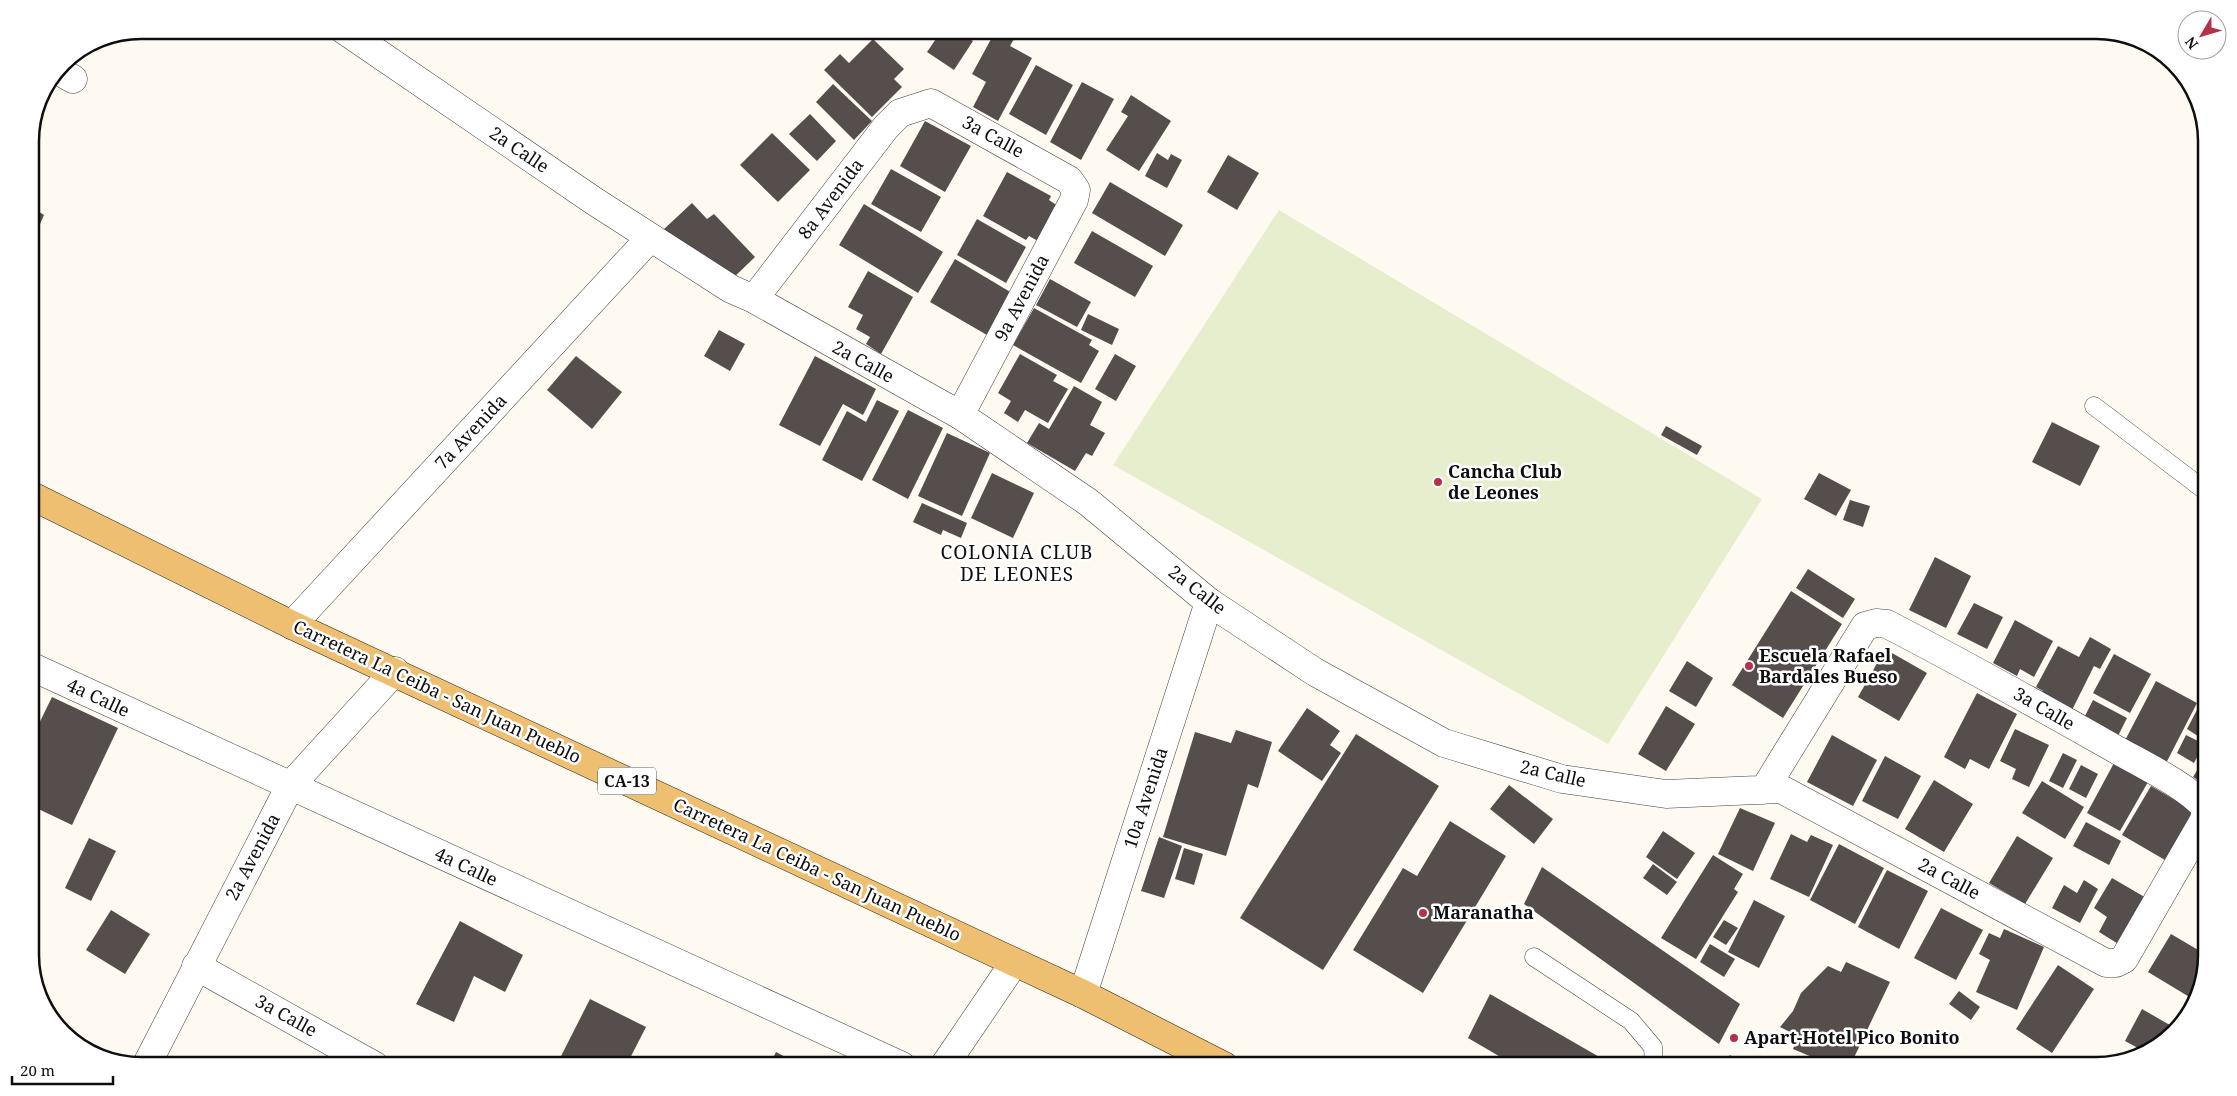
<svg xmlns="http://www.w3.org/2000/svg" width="2237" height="1096" viewBox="0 0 2237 1096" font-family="'Noto Serif',serif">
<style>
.pitch{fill:#e7eece}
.building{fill:#564e4c}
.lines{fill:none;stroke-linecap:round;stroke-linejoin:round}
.service-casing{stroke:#414141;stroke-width:19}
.minor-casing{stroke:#414141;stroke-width:29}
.primary-casing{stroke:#1f1f1f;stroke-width:29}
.service{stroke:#fff;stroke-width:18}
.minor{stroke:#fff;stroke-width:28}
.primary{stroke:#eebf71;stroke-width:28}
.poi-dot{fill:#b43148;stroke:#fff;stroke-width:2}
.labels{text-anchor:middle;stroke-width:5;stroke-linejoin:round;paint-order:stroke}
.shield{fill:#fff;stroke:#565656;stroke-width:1}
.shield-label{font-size:16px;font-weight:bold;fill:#0e0e0e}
.street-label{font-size:18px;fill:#0e0e0e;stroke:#fff}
.poi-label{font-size:18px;font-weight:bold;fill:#0e0e0e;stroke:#fff;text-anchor:start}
.neighbourhood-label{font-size:19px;letter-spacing:1px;fill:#0e0e0e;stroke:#fff}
.rim{fill:none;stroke:#0e0e0e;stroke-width:2.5}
</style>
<rect width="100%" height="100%" fill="#fefaf1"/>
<!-- pitch -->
<polygon class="pitch" points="1279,210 1762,499 1608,744 1113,465"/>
<!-- building -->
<g class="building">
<polygon points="942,30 956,30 973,41 954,70 927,52"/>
<polygon points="996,30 1014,39 1010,46 1032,58 998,121 973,107 986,82 972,74"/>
<polygon points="873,39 904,69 894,79 902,87 872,117 824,70 840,54 849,63"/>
<polygon points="1036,65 1073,85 1046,135 1009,114"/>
<polygon points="1082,82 1114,99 1081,160 1050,142"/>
<polygon points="833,84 872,121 854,140 816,102"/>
<polygon points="1131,95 1171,121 1139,171 1106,150 1128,116 1121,112"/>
<polygon points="810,114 836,141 817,161 789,134"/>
<polygon points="925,121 971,146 945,192 900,166"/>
<polygon points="772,133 810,170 778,202 740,165"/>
<polygon points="1157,153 1168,160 1171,154 1182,160 1167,188 1145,176"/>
<polygon points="1228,155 1259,173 1237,210 1207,192"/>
<polygon points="891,169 941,197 921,232 871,204"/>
<polygon points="1007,172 1051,196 1049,200 1058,206 1038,241 1029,236 1026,240 983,216"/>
<polygon points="1110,182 1183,225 1165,256 1092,213"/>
<polygon points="692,203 707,219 714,214 755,257 730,281 663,230"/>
<polygon points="864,204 943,252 918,293 839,245"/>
<polygon points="30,206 44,215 37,231 30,227"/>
<polygon points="977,219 1026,247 1006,283 957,255"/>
<polygon points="1092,231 1153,266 1135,297 1074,263"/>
<polygon points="955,259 1012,293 987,335 930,302"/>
<polygon points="868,271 913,297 881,354 866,344 870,337 856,329 863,315 848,307"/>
<polygon points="1050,279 1091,302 1077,327 1036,305"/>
<polygon points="1034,308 1092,340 1089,345 1099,351 1081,383 1013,345"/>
<polygon points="1088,314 1119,329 1112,345 1081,330"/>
<polygon points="719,330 745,344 730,371 704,356"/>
<polygon points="1020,354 1057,375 1053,381 1068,389 1048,423 1025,410 1018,422 1004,413 1011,401 998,393"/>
<polygon points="1115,354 1136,366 1116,401 1095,389"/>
<polygon points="576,356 622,392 592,429 547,390"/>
<polygon points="815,356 876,389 863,415 843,404 820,446 779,425"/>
<polygon points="1074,386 1102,402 1090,425 1105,433 1092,456 1086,453 1075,471 1027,443 1039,423 1049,429"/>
<polygon points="877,400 899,411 862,481 822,460 847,411 866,422"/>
<polygon points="908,410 943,428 908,499 872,480"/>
<polygon points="2052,422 2100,446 2080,486 2032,462"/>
<polygon points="1666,426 1702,446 1697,455 1661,435"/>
<polygon points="947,433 990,453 962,516 918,496"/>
<polygon points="992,473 1034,493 1013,538 971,518"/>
<polygon points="1819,473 1851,490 1836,516 1804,499"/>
<polygon points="1850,500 1870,506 1863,527 1843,520"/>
<polygon points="922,503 967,523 961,538 943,530 941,535 913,522"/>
<polygon points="1935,557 1971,576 1946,628 1909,610"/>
<polygon points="1808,569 1855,599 1843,618 1796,588"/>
<polygon points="1791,591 1842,624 1783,718 1732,685"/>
<polygon points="1974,603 2003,617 1987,649 1957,634"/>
<polygon points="2015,620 2053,641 2034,677 2020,669 2017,676 1993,663"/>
<polygon points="2090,637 2111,649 2100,669 2094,666 2068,718 2037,702 2043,691 2036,687 2058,646 2079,657"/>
<polygon points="1885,649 1927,673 1899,721 1858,697"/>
<polygon points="2114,654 2151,674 2130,713 2093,693"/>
<polygon points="1687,661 1713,678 1696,707 1669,691"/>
<polygon points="2156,681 2197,703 2162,771 2120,750"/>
<polygon points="1977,693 2017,714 1989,769 1970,759 1965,769 1944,757"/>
<polygon points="52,697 118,728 72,825 30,805 30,742"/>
<polygon points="2093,700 2127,718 2118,736 2084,718"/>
<polygon points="2200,704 2207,707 2207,742 2187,729"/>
<polygon points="1666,706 1695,724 1666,771 1638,754"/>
<polygon points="1307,708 1340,731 1330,745 1341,753 1322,781 1278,751"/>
<polygon points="2015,729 2049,745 2029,787 2012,779 2016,769 2000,761"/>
<polygon points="1236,730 1272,742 1258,788 1248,784 1226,856 1163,837 1195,732 1231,743"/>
<polygon points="1356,734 1439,786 1323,970 1240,918"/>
<polygon points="1832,735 1877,760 1853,806 1807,782"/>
<polygon points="2186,735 2204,744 2194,763 2177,753"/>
<polygon points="2063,753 2077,760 2063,788 2049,781"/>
<polygon points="2207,754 2207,786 2193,777"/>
<polygon points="1885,756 1921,776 1898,819 1862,801"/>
<polygon points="2114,763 2148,782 2120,831 2087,813"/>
<polygon points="2081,765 2098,774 2086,798 2069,789"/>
<polygon points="1934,780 1973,804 1944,852 1905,829"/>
<polygon points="2042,781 2084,807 2065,839 2022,813"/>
<polygon points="1509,785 1553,819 1534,844 1490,809"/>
<polygon points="2151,786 2194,811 2165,860 2122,835"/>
<polygon points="1740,808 1775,823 1753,871 1718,854"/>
<polygon points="1450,821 1506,856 1423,993 1353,950 1403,868 1417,876"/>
<polygon points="2086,822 2121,841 2109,865 2073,846"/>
<polygon points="1663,831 1695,853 1677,879 1646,857"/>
<polygon points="1791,834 1807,842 1811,835 1833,845 1809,897 1770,879"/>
<polygon points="2017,836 2053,858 2025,904 1989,883"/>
<polygon points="1159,837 1182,846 1164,898 1141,891"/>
<polygon points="89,838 116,851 91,901 65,888"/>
<polygon points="1839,844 1884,868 1855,924 1810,900"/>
<polygon points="1184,848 1203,854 1194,885 1175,879"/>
<polygon points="1713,855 1743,874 1734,889 1738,892 1696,959 1661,938"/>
<polygon points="1653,864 1677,882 1667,895 1643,878"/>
<polygon points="1542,867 1740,1004 1719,1044 1524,904"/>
<polygon points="1887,870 1928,891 1899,949 1858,927"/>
<polygon points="2112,878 2148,899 2120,945 2099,932 2107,917 2094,908"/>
<polygon points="2084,880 2098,889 2080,923 2052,908 2064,885 2077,893"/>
<polygon points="1754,900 1785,916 1759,968 1728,952"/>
<polygon points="1941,908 1983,930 1956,980 1914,958"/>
<polygon points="111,910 150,934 125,974 86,950"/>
<polygon points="1724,920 1738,928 1726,945 1713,937"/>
<polygon points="460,921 523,955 505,992 474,976 454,1022 416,1004"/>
<polygon points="2004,929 2044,947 2017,1010 1976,992 1990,960 1979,954 1989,933 2000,938"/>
<polygon points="2171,934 2205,954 2199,966 2204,969 2196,1001 2148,972"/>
<polygon points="1710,944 1735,959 1724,977 1700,962"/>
<polygon points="1846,962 1890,982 1850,1066 1808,1066 1812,1057 1793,1049 1798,1036 1780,1027 1793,1011 1801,993 1828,966 1841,972"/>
<polygon points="2058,965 2094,989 2052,1053 2016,1029"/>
<polygon points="1959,991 1980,1007 1971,1020 1949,1004"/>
<polygon points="1490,994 1615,1066 1516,1066 1468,1038"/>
<polygon points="590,999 646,1027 626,1066 556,1066"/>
<polygon points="2142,1009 2175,1028 2158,1048 2134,1055 2138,1048 2125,1041"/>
<polygon points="776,1052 802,1066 769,1066"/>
<polygon points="1730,1055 1745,1066 1722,1066"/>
<polygon points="1710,1058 1720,1066 1704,1066"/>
</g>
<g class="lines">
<!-- service casing -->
<g class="service-casing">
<g id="service">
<polyline points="2094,406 2207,492"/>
<polyline points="1534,957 1631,1021 1653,1047 1654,1066"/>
</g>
</g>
<!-- minor casing -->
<g class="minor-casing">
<g id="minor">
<path d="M344,30L594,201L731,289L754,299L960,415L1088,502L1209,602L1315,672L1444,743L1562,779L1666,794L1781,789L2106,963H2116L2124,959L2204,820L2206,808C2185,784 2139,763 2110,746C2036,704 1962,663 1887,624L1876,623L1865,626L1764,790"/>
<polyline points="57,70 73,79"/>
<polyline points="754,299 886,127 900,113 931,103 1069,180 1076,190 1074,200 960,415"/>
<polyline points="292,625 650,238"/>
<polyline points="30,666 902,1066"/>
<polyline points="196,966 375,1066"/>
<polyline points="1083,994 1209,602"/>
<polyline points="146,1066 290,786 395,671"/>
<polyline points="944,1066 1014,963"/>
</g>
</g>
<!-- primary casing -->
<g class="primary-casing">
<polyline id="primary" points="30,495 292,625 1083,994 1224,1066"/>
</g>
<!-- service -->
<use href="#service" class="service"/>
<!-- minor -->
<use href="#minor" class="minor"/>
<!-- primary -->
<use href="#primary" class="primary"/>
</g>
<!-- markers -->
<g class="poi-dot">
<circle cx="1438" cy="482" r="5"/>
<circle cx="1749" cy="666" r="5"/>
<circle cx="1423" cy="913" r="5"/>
<circle cx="1734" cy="1038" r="5"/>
</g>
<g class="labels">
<!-- shield labels -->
<rect class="shield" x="598" y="767.5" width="58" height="27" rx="4"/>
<g class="shield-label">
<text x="627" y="787">CA-13</text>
</g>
<!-- street labels -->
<g class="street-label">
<text transform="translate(993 137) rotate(29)" y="6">3a Calle</text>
<text transform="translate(519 150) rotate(34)" y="6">2a Calle</text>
<text transform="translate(831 199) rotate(-53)" y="6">8a Avenida</text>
<text transform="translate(1022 298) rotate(-62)" y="6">9a Avenida</text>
<text transform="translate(863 362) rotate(29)" y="6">2a Calle</text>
<text transform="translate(471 432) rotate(-47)" y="6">7a Avenida</text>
<text transform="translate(1197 590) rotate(38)" y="6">2a Calle</text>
<text transform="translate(437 692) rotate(25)" y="6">Carretera La Ceiba - San Juan Pueblo</text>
<text transform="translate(98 698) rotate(25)" y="6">4a Calle</text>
<text transform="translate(2044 709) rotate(30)" y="6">3a Calle</text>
<text transform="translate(1553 774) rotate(13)" y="6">2a Calle</text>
<text transform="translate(1146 798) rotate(-72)" y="6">10a Avenida</text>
<text transform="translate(253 857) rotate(-62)" y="6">2a Avenida</text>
<text transform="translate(466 867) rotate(25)" y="6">4a Calle</text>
<text transform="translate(817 870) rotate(25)" y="6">Carretera La Ceiba - San Juan Pueblo</text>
<text transform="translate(1949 879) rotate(28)" y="6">2a Calle</text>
<text transform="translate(286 1016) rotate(29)" y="6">3a Calle</text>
</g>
<!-- poi labels -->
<g class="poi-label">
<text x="1448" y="478">Cancha Club<tspan x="1448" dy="21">de Leones</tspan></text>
<text x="1759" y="662">Escuela Rafael<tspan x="1759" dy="21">Bardales Bueso</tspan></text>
<text x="1433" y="919">Maranatha</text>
<text x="1744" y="1044">Apart-Hotel Pico Bonito</text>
</g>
<!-- neighbourhood labels -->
<g class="neighbourhood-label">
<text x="1017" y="559">COLONIA CLUB<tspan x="1017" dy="22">DE LEONES</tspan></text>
</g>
</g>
<!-- crop -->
<path d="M0 0H2237V1096H0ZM141 39H2096A102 102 0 0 1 2198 141V955A102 102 0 0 1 2096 1057H141A102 102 0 0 1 39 955V141A102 102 0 0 1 141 39Z" fill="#fff" fill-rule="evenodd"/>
<path class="rim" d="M141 39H2096A102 102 0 0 1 2198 141V955A102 102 0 0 1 2096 1057H141A102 102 0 0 1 39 955V141A102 102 0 0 1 141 39Z"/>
<!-- north arrow -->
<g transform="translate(2202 35) rotate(232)"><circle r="24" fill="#ffffff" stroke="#9f9f9f"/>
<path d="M0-4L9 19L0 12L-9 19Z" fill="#b43148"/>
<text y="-8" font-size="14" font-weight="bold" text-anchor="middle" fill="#0e0e0e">N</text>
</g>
<!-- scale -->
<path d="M12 1076v8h101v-8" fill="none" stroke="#0e0e0e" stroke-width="2.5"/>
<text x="20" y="1076" font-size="15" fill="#0e0e0e" stroke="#ffffff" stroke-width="4" paint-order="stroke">20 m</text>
</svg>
